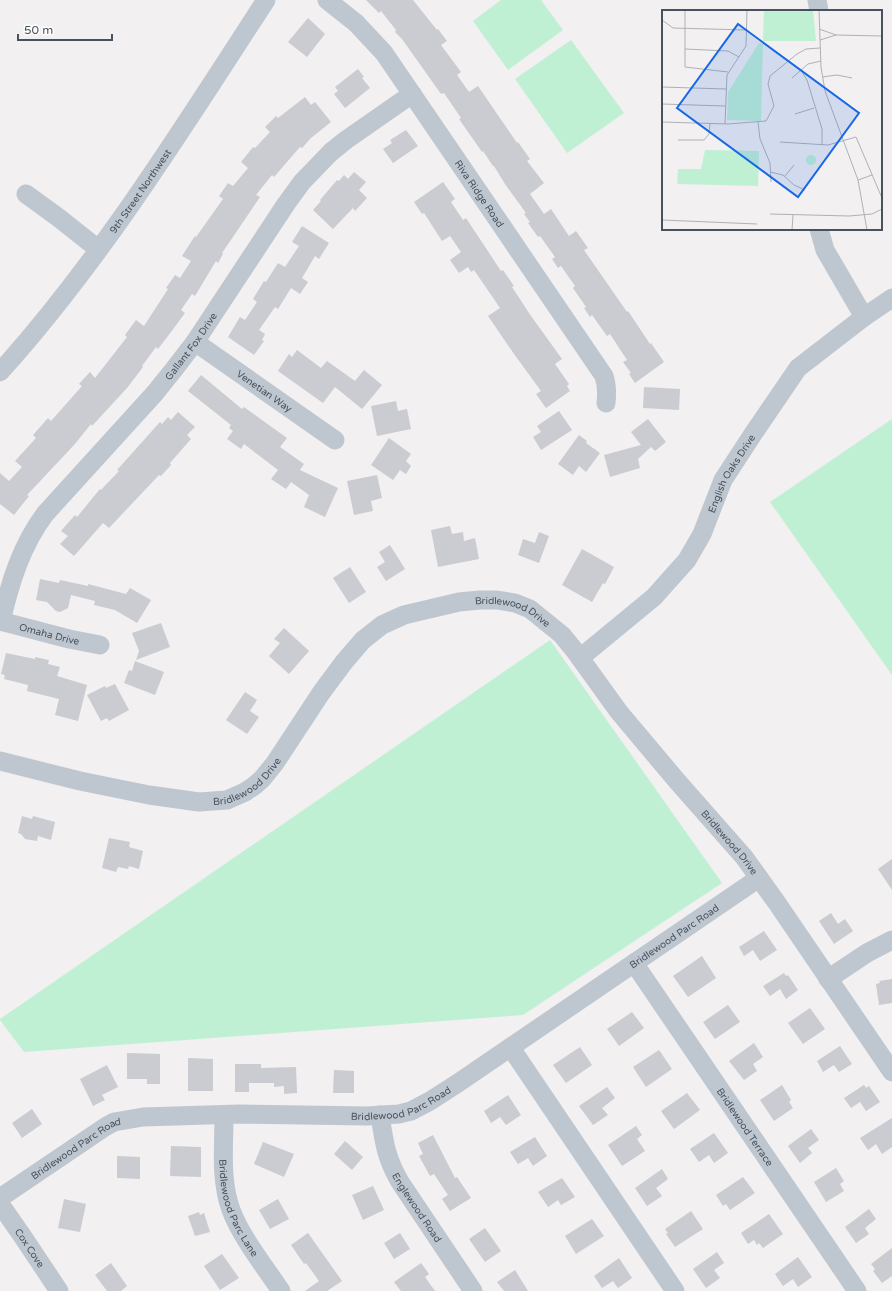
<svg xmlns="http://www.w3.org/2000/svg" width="892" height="1291" viewBox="0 0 892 1291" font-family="'Varela Round',sans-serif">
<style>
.green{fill:#bff0d4}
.building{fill:#caccd2}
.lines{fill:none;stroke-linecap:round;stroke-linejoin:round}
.minor{stroke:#bec6cf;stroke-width:19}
.labels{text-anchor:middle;stroke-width:4;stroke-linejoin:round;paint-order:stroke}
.street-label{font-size:10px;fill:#48525e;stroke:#fff}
.inset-road{fill:none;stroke:#aeb1b6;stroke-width:1}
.view{fill:#1867e4;fill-opacity:0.15;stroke:#1867e4;stroke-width:2}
.inset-edge{fill:none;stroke:#48525e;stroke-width:2}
</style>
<rect width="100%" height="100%" fill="#f2f0f0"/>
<!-- green -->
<g class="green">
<polygon points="501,0 541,0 563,30 508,70 473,21"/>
<polygon points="571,40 624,113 567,153 515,79"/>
<polygon points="892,419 892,675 770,502"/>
<polygon points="550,640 722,883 523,1015 24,1052 0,1020 0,1019"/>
</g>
<!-- building -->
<g class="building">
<polygon points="366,0 413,0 437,30 438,29 447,41 441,45 461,72 457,75 469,92 478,86 517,143 518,142 530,159 527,161 544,183 530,194 544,214 551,209 569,236 576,231 588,248 584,250 627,312 628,311 650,344 651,343 664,362 635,383 629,374 631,373 623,362 627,360 610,334 607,336 592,315 590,317 584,308 586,307 573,288 575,286 561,266 558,268 552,259 555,257 540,236 538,237 528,223 530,222 524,214 526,213 505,184 494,166 493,166 483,151 482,152 459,119 461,118 444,93 441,94 402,39 395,32 396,30 381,11 379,13"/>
<polygon points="308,18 325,34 307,57 288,42"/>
<polygon points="358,69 364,77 362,78 370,88 345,108 334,94 338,91 335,87"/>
<polygon points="305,97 311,105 315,102 331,122 311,138 302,148 300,147 274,177 272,175 256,195 260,197 222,253 223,254 218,263 216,261 195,296 192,294 181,310 185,313 174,328 158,349 156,347 142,366 143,367 127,388 92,426 91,424 74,445 27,495 29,496 14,515 0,504 0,473 9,481 22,467 15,461 36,438 33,435 48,418 51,421 82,386 79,384 90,372 95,378 127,337 125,335 136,320 144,326 168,289 166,288 175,275 180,278 191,261 182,256 195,236 196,237 223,199 219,196 228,183 233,186 248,168 241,162 253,147 255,148 270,132 265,127 276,116 278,118"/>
<polygon points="406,130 418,146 393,163 383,149 392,143 390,140"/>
<polygon points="354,172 366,182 359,190 367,198 355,211 353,208 333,229 313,210 321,201 320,200 337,180 339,181 344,175 348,179"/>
<polygon points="443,182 455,199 451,202 463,220 466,218 501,271 503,270 514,286 512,287 531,316 562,359 555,364 569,384 567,386 570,391 546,408 536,394 541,391 514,354 488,316 500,308 474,270 471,272 468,267 459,273 450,260 461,252 450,236 442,241 424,213 422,214 414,202"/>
<polygon points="302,226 329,243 319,259 315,256 302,278 308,282 300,294 291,288 278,309 275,307 259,330 265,334 262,340 264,341 254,355 228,337 240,317 245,320 257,302 253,299 264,281 266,282 278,263 285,267 299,246 292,242"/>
<polygon points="297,350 321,368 327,361 355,381 364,370 382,385 362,409 335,387 323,403 278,371 289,354 292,357"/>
<polygon points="201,375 242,409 244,407 287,438 280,447 304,464 300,470 338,488 325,517 304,507 309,495 291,482 286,489 271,479 278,470 244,444 241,449 227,439 233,431 229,428 231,425 188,391"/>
<polygon points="644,387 680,389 679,410 643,408"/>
<polygon points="396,401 398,411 407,409 411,429 377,436 371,406"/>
<polygon points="559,411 572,430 541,450 533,437 541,432 537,426"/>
<polygon points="178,412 195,427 187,435 191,439 170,463 171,465 161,476 159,475 109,528 103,523 74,556 60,544 68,536 61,531 75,515 77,517 100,489 101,490 119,471 117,470 160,422 162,424 168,417 171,420"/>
<polygon points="648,419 666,442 655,451 651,447 638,459 640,468 610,477 604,455 641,445 631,432"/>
<polygon points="579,435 587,441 586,443 600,453 586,472 579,466 573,475 558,464"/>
<polygon points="389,438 411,454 406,461 411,466 406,474 400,470 393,480 371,465"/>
<polygon points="377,475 382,498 371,501 373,511 354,515 347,481"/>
<polygon points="450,526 452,534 463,532 464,541 475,538 479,559 438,567 431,530"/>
<polygon points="539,532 549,536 539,563 518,555 523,539 535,543"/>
<polygon points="390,545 405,569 386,581 377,567 385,562 379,552"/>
<polygon points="582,549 614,567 605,584 603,583 592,602 562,585"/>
<polygon points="350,567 366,592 349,603 333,578"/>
<polygon points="40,579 59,583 60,580 88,586 88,584 126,594 130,588 151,600 137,623 115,610 94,605 95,601 71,595 68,608 60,612 56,611 47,602 36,600"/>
<polygon points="161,623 170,647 136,660 139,651 132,633"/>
<polygon points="284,628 309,651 289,674 269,656 280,643 274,639"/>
<polygon points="6,653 35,659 35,657 49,660 48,664 60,667 57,676 87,685 78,721 55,715 59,699 27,691 28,685 4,679 5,675 1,674"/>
<polygon points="135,661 164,672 155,695 124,683 129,670 132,671"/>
<polygon points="115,684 129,710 109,721 107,718 101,721 87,695 105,686 106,688"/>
<polygon points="245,692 257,700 250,711 259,717 247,734 226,720"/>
<polygon points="22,816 32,819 33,816 55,822 51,840 38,836 37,841 25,839 21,834 18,833"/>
<polygon points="109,838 130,842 129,847 143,851 139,869 129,866 128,869 118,867 116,872 102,868"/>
<polygon points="892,859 892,890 878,869"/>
<polygon points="831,913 838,924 845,919 853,931 834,944 819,921"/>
<polygon points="764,931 777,950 760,961 753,950 744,956 739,947"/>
<polygon points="702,956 716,978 688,997 673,976"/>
<polygon points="784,973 786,976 788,975 798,990 786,999 780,989 770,996 763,986"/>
<polygon points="892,979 892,1003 879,1005 876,984 880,983 879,981"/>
<polygon points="728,1005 740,1022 715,1039 703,1022"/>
<polygon points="810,1008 825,1029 803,1044 788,1023"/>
<polygon points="632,1012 644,1028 619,1046 607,1029"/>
<polygon points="754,1043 763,1057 753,1064 757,1071 744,1080 729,1061"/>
<polygon points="840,1046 852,1064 839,1072 834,1065 823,1072 817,1061"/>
<polygon points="580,1047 592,1065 566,1083 553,1065"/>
<polygon points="659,1050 672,1069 646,1087 633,1067"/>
<polygon points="127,1053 160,1054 160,1084 147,1084 147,1079 127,1079"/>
<polygon points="188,1058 213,1059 213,1091 188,1091"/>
<polygon points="235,1064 261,1064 261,1068 296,1067 297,1093 284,1094 284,1086 274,1087 274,1083 249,1083 249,1092 235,1092"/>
<polygon points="107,1065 118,1087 102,1095 105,1100 93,1106 80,1079"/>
<polygon points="334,1070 354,1071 354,1093 333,1093"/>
<polygon points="782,1085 791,1100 789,1102 793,1108 774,1121 760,1100"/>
<polygon points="864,1085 866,1088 869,1086 880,1102 866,1111 860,1102 851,1108 844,1098"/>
<polygon points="607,1087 615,1098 602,1108 608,1115 593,1125 579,1106"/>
<polygon points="687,1093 700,1110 674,1129 661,1111"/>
<polygon points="508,1095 521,1115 506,1125 500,1117 491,1123 484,1111"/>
<polygon points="32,1109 42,1124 22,1138 12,1123"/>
<polygon points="892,1118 892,1147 882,1154 876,1144 868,1150 860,1138"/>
<polygon points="636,1126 642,1135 637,1139 645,1151 622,1166 608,1145"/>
<polygon points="811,1129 819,1140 808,1148 812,1153 800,1163 788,1146"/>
<polygon points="714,1133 728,1153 714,1163 709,1155 699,1162 690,1149"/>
<polygon points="433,1135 455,1178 457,1177 471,1198 450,1211 442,1199 448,1195 434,1174 430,1176 419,1156 423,1154 418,1143"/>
<polygon points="535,1137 547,1156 533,1166 528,1158 518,1164 510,1152"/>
<polygon points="345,1141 363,1157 352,1170 334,1154"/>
<polygon points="263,1142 294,1154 284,1177 254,1164"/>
<polygon points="171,1146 201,1147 201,1177 170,1176"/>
<polygon points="117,1156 140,1157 140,1179 117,1178"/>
<polygon points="836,1168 844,1181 840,1184 844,1191 826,1202 814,1182"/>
<polygon points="662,1169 668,1179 656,1188 662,1196 647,1206 635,1188"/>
<polygon points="743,1177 755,1193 730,1210 726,1204 723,1206 716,1195"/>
<polygon points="562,1178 575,1197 561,1205 558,1200 548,1207 538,1192"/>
<polygon points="373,1186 384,1210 363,1220 352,1195"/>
<polygon points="64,1199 86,1204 80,1232 58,1228"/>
<polygon points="278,1199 289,1219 270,1229 259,1210"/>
<polygon points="869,1209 876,1219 865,1228 869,1234 856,1243 845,1227"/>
<polygon points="691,1211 703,1229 675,1247 666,1234 668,1233 665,1229"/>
<polygon points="199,1212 200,1215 204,1213 210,1232 195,1236 188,1216"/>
<polygon points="769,1214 783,1234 763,1248 759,1243 757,1245 754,1240 748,1244 741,1233"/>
<polygon points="592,1219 604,1236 576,1254 565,1236"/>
<polygon points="485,1228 501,1251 485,1262 469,1239"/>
<polygon points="308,1233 342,1281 327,1291 305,1291 319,1281 306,1263 304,1264 291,1245"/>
<polygon points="400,1233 410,1249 394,1259 384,1243"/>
<polygon points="892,1248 892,1276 882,1283 873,1271 875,1269 871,1264"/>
<polygon points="717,1252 724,1263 714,1270 720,1278 706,1288 693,1269"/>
<polygon points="222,1254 239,1278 220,1290 204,1266"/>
<polygon points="798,1257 812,1277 798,1287 793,1279 783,1286 775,1274"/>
<polygon points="619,1258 632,1278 618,1288 613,1281 602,1288 594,1276"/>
<polygon points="111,1263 127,1286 121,1291 107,1291 95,1275"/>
<polygon points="421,1263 429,1274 425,1277 435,1291 401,1291 394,1282"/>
<polygon points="515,1270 528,1291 504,1291 497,1282"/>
</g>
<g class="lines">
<!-- minor -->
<g class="minor">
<path id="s1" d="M327,0L356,23L384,53L412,94L604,376C607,385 607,394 606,403"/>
<polyline points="817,0 819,11"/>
<polyline points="26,194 59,218 98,249"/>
<polyline points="819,229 825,250 864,317"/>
<path id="s2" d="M195,342L335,440"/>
<path id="s3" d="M0,372C101,260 184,126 266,0"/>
<path id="s4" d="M0,621L69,639L100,645"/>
<path id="s5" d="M1,621C10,583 21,546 45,514L155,393L175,368L195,342L286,204L302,182L331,152L346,140L412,94"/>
<path id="s6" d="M580,658L654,597L687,560L702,534L723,480L753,434L798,368L864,317L892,298"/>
<path id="s7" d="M0,761L80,781L149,795L199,802L227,800L245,792L254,786L262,779L275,763L321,693L344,662L363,640L382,625L404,615L459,602L480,600H497L515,603L530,609L562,635L575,651L619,712L677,781L744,857L777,903L892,1072"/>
<path id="s8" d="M634,963L857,1291"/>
<polyline points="828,979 867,953 892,940"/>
<polyline points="511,1048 675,1291"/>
<path id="s9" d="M224,1115C224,1146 220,1180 231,1210C241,1237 265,1267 281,1291"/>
<path id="s10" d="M380,1115C384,1142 386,1158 400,1182L473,1291"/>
<path id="s11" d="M0,1198L105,1127L114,1122L143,1117L239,1114L367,1116L399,1114L411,1111L430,1101L458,1083L759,878"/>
<path id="s12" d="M0,1204L23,1237L59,1291"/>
</g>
</g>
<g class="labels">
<!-- street labels -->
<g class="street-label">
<text dy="4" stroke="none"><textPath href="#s3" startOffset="229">9th Street Northwest</textPath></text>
<text dy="4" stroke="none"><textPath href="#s1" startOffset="248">Riva Ridge Road</textPath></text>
<text dy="4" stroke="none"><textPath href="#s5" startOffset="339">Gallant Fox Drive</textPath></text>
<text dy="4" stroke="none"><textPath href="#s2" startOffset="85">Venetian Way</textPath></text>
<text dy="4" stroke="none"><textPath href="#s6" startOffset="243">English Oaks Drive</textPath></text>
<text dy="4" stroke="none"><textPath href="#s7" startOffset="606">Bridlewood Drive</textPath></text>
<text dy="4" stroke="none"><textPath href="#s4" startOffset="51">Omaha Drive</textPath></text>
<text dy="4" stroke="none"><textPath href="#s7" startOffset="258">Bridlewood Drive</textPath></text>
<text dy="4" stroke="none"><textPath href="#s7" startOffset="930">Bridlewood Drive</textPath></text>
<text dy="4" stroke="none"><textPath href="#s11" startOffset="751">Bridlewood Parc Road</textPath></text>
<text dy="4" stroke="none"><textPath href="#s11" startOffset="427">Bridlewood Parc Road</textPath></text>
<text dy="4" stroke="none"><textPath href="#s8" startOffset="198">Bridlewood Terrace</textPath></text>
<text dy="4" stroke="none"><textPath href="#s11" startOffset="91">Bridlewood Parc Road</textPath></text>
<text dy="4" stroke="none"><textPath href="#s9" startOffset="96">Bridlewood Parc Lane</textPath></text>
<text dy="4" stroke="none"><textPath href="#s10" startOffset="101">Englewood Road</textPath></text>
<text dy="4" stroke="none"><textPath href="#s12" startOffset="53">Cox Cove</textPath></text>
</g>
</g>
<!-- overview -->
<g transform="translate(662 10)">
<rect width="220" height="220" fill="#f2f0f0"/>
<path d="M102,0H151L154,31H101ZM97,33H101L99,111L65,110L66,82ZM43,140L97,141L96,176L15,174L16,159H39ZM144 150a5 5 0 1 1 10 0a5 5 0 1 1-10 0Z" fill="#bff0d4"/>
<path class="inset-road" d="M23,0V57L66,62M157,0L159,57L163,81L196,170L205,220M0,10L11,18L84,20M157,19L174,25L220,26M158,30L174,25M23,39L66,41L77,47M139,60L145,70L160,119V135M220,61V103M160,67L175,65L190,68M130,68L146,54L159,51M0,77L64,79M0,94L63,96M133,104L152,98M0,112L66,114L104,111L112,96L106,74L108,66L135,44L144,39L158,38M96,112L98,129L108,153L109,172M63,114L65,65L84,36L85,0M16,130H42L47,124L48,114M118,132L166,135L194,127L220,188M108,162L121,165L132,175L143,180M123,166L132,155M196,170L210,165M108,204L187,206L210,204L220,199M0,210L95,214M130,220L131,205"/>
<path class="view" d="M76,14L197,103L136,187L15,98Z"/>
<rect width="220" height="220" class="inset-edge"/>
</g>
<!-- scale -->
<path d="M18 34v6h94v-6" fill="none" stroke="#48525e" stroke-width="2"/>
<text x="24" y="34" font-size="12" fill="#48525e" stroke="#ffffff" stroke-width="3" paint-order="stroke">50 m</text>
</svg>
